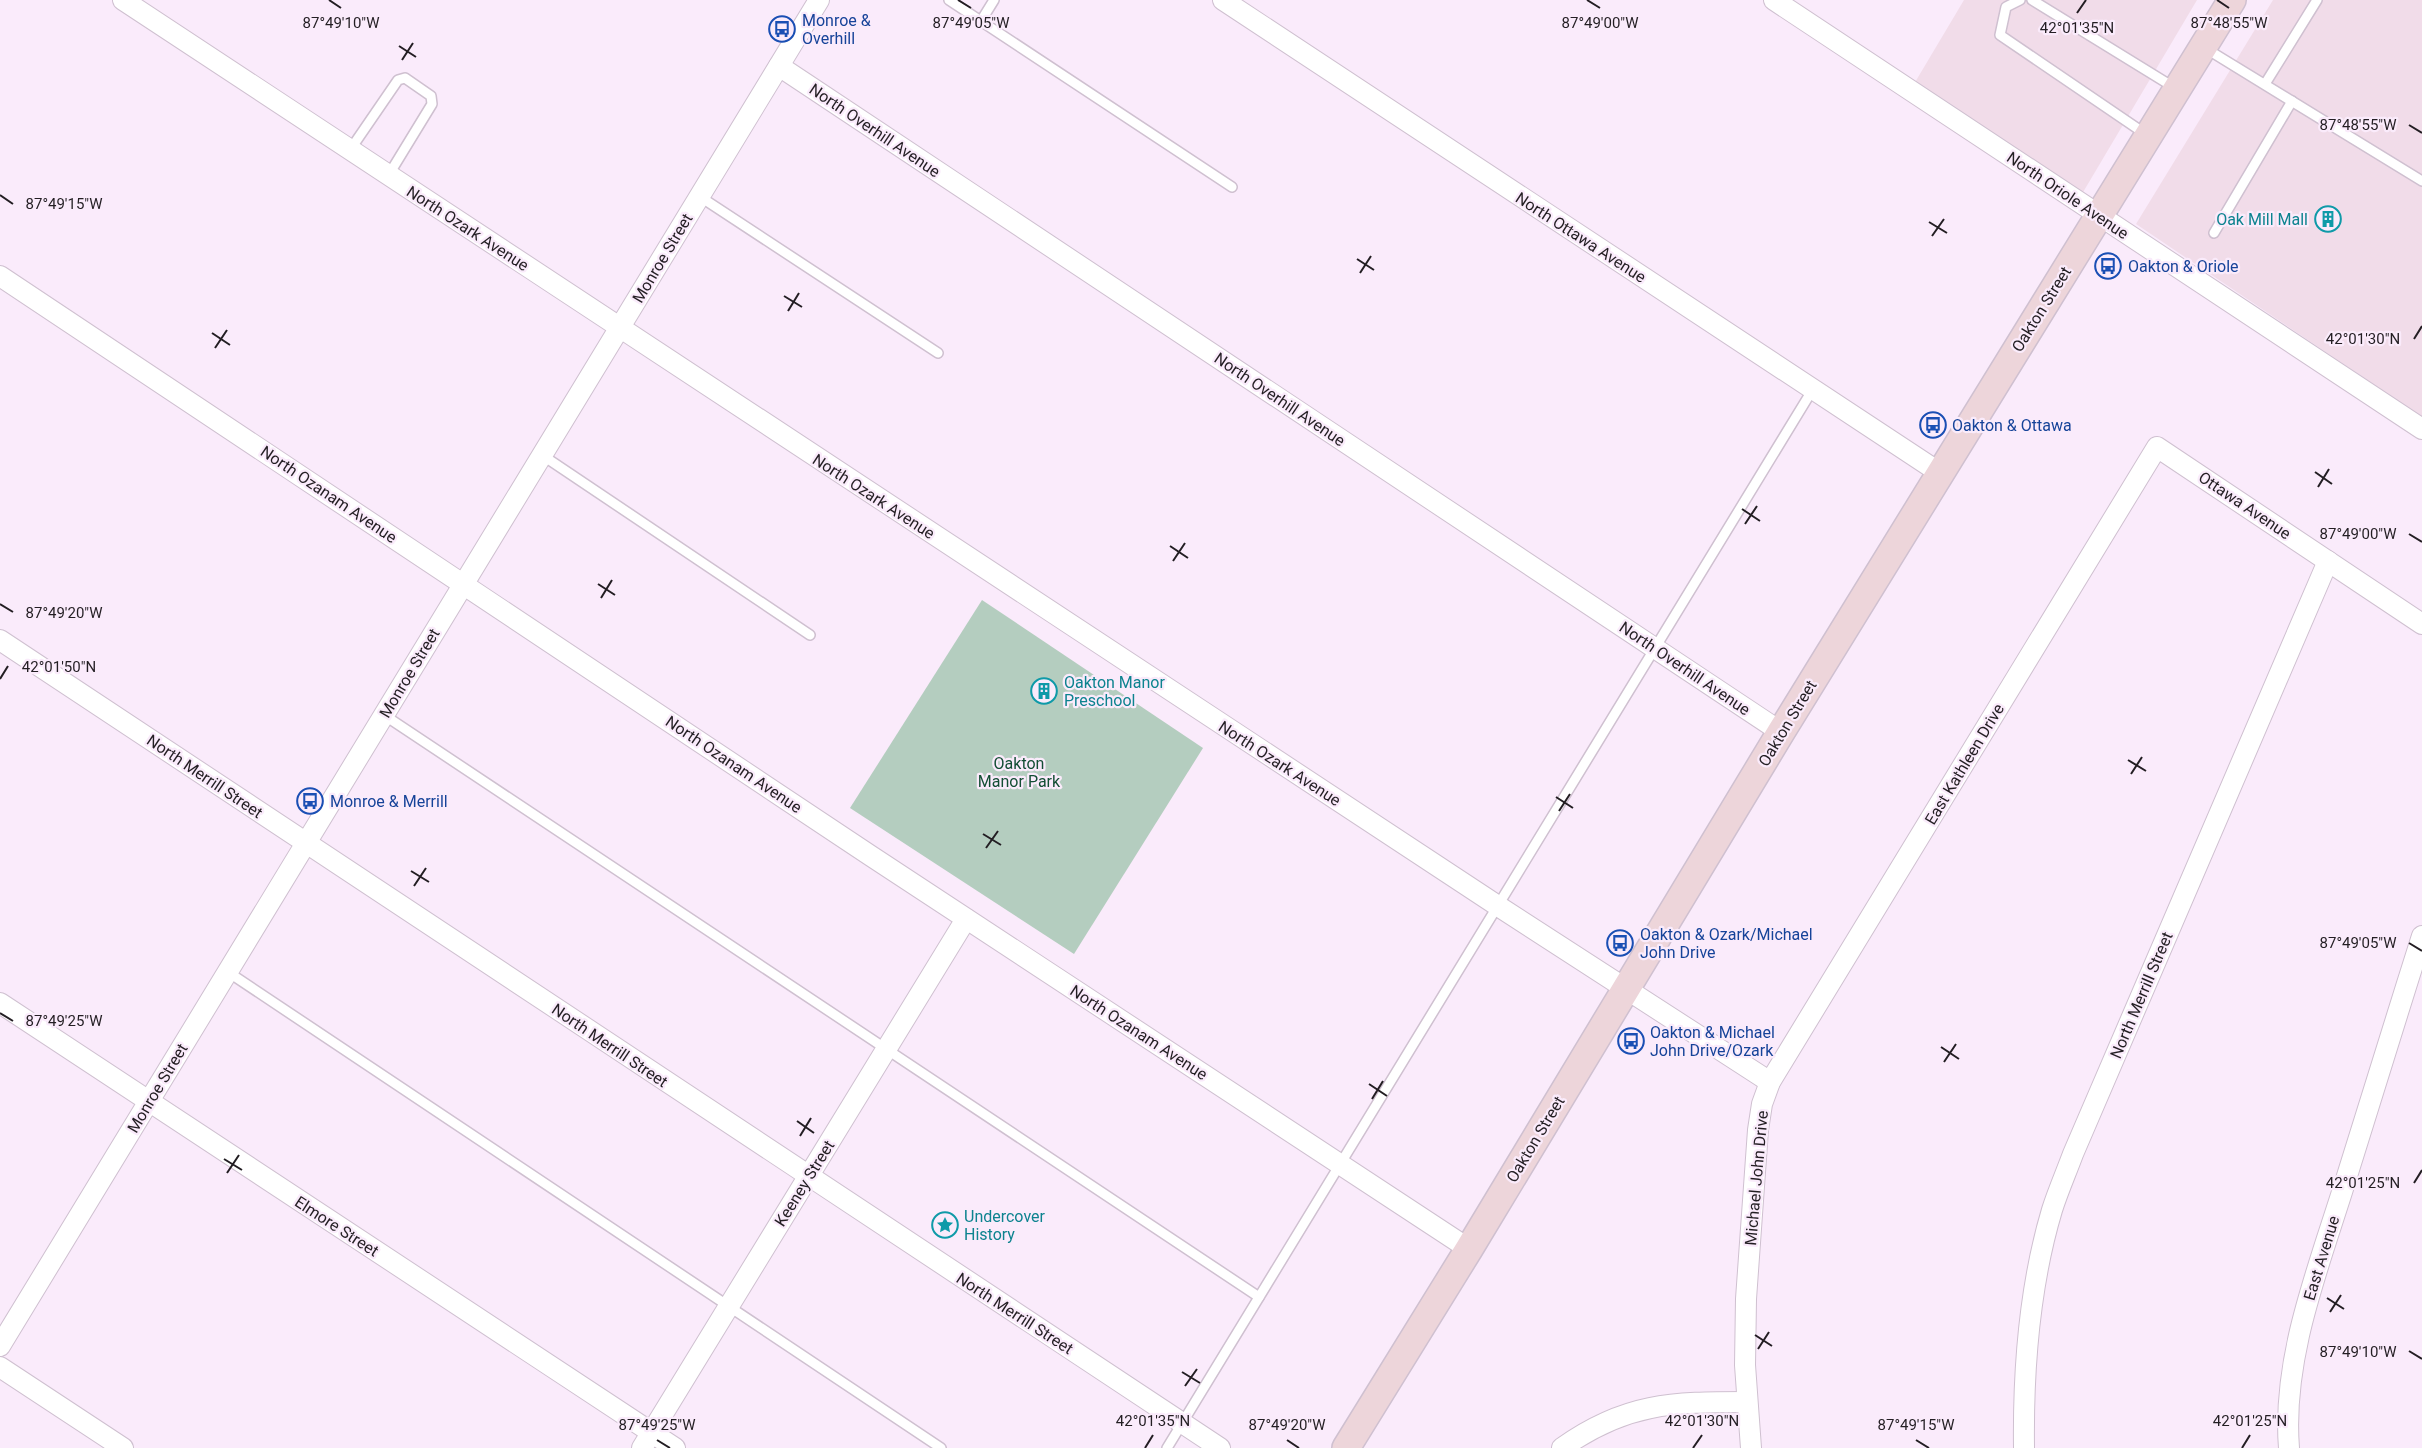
<svg xmlns="http://www.w3.org/2000/svg" width="2422" height="1448" viewBox="0 0 2422 1448" font-family="Roboto,sans-serif">
<style>
.commercial{fill:#f1dce9}
.green{fill:#b4cdbf}
.lines{fill:none;stroke-linecap:round;stroke-linejoin:round}
.lane-casing{stroke:#cfc0d0;stroke-width:12}
.street-casing{stroke:#cfc0d0;stroke-width:22}
.secondary-casing{stroke:#cfc0d0;stroke-width:30}
.lane{stroke:#fff;stroke-width:9}
.street{stroke:#fff;stroke-width:20}
.secondary{stroke:#edd5da;stroke-width:27}
.ticks{fill:none;stroke:#231e23;stroke-width:2}
.labels{text-anchor:middle;stroke-width:4.5;stroke-linejoin:round;paint-order:stroke}
.transit-label{font-size:16px;fill:#164399;stroke:#faebfb;text-anchor:start}
.street-label{font-size:16px;fill:#231e23;stroke:#faebfb}
.culture-label{font-size:16px;fill:#0d838f;stroke:#faebfb;text-anchor:start}
.park-label{font-size:16px;fill:#134e34;stroke:#faebfb}
.ticks-label{font-size:15px;text-anchor:middle;fill:#231e23;stroke:#faebfb;stroke-width:4.5;stroke-linejoin:round;paint-order:stroke}
</style>
<rect width="100%" height="100%" fill="#faebfb"/>
<!-- commercial -->
<g class="commercial">
<polygon points="1964,0 2197,0 2079,199 1911,89"/>
<polygon points="2273,0 2422,0 2422,417 2136,224"/>
</g>
<!-- green -->
<polygon class="green" points="982,600 1203,748 1074,954 850,808"/>
<g class="lines">
<!-- lane casing -->
<g class="lane-casing">
<g id="lane">
<polyline points="949,0 1232,187"/>
<polyline points="2020,0 2006,7 2000,35 2147,135"/>
<polyline points="2032,0 2175,88"/>
<polyline points="981,21 994,0"/>
<polyline points="2205,48 2422,181"/>
<polyline points="2265,84 2317,0"/>
<polyline points="350,150 398,80 405,78 431,96 432,104 388,176"/>
<polyline points="699,196 938,353"/>
<polyline points="2214,233 2292,101"/>
<polyline points="542,455 810,635"/>
<polyline points="384,715 1259,1297"/>
<polyline points="228,972 941,1448"/>
<polyline points="1167,1448 1813,389"/>
</g>
</g>
<!-- street casing -->
<g class="street-casing">
<g id="street">
<polyline points="123,0 1498,906 1770,1082"/>
<polyline points="1223,0 1940,473"/>
<polyline points="1774,0 2422,429"/>
<polyline points="779,66 1781,732"/>
<polyline points="0,276 871,856 1469,1249"/>
<polyline points="0,640 1220,1448"/>
<polyline points="0,1003 675,1448"/>
<polyline points="0,1346 819,0"/>
<polyline points="0,1367 123,1448"/>
<polyline points="642,1448 966,919"/>
<path d="M1562,1448C1625,1403 1672,1402 1747,1402"/>
<polyline points="1751,1448 1745,1365 1746,1299 1758,1130 1762,1104 1770,1082 2157,447 2422,624"/>
<path d="M2024,1448C2023,1369 2029,1287 2052,1210C2058,1191 2066,1173 2073,1154L2328,561"/>
<path d="M2289,1448C2282,1361 2316,1274 2342,1192C2369,1106 2395,1021 2422,936"/>
</g>
</g>
<!-- secondary casing -->
<g class="secondary-casing">
<polyline id="secondary" points="1346,1448 1469,1249 1781,732 2232,0"/>
</g>
<!-- lane -->
<use href="#lane" class="lane"/>
<!-- street -->
<use href="#street" class="street"/>
<!-- secondary -->
<use href="#secondary" class="secondary"/>
</g>
<!-- ticks -->
<path class="ticks" d="M329,0L341,8M958,0L971,8M1587,0L1600,8M2217,0L2229,8M2077,13L2086,0M399,46L416,57M402,60L413,43M2409,125L2422,133M0,195L13,204M1929,222L1947,233M1932,236L1944,219M1357,259L1374,270M1360,273L1371,256M784,296L802,307M788,311L799,293M212,333L230,345M2414,339L2422,326M215,348L227,330M2315,472L2332,484M2318,487L2329,469M1742,509L1760,521M1745,524L1757,506M2409,534L2422,542M1170,546L1188,558M1173,561L1185,543M598,584L615,595M601,598L612,580M0,604L13,612M0,679L8,666M2128,760L2146,771M2131,774L2142,757M1556,797L1573,808M1559,811L1570,794M983,834L1001,845M986,848L998,831M411,871L429,882M414,886L426,868M2409,943L2422,951M0,1013L13,1021M1941,1047L1959,1059M1944,1062L1956,1044M1369,1084L1387,1096M1372,1099L1383,1081M797,1121L814,1133M800,1136L811,1118M224,1159L242,1170M227,1173L239,1155M2414,1183L2422,1170M2327,1298L2344,1309M2330,1312L2341,1295M1755,1335L1772,1346M1758,1349L1769,1332M2409,1351L2422,1359M1182,1372L1200,1383M1185,1386L1197,1369M657,1440L670,1448M1287,1440L1299,1448M1916,1440L1929,1448M1145,1448L1153,1435M1693,1448L1702,1435M2242,1448L2250,1435"/>
<!-- icons -->
<defs>
<g id="bus-ring" transform="scale(1.35)"><circle r="9.5" fill="#faebfb" stroke="#1a4fb4" stroke-width="1.5"/><path d="M-5-6H5V4H4V6H2V4H-2V6H-4V4H-5ZM-3.5-4V0h7V-4ZM-3.5 1.2v1.5H-2V1.2ZM2 1.2v1.5H3.5V1.2Z" fill="#1a4fb4"/></g>
<g id="building-ring" transform="scale(1.35)"><circle r="9.5" fill="#faebfb" stroke="#0f9aa8" stroke-width="1.5"/><path d="M-4-6H4V6H1V3H-1V6H-4ZM-2.5-4.3h1.7v1.8h-1.7ZM.8-4.3h1.7v1.8H.8ZM-2.5-1h1.7V.8h-1.7ZM.8-1h1.7V.8H.8Z" fill="#0f9aa8"/></g>
<g id="sight-ring" transform="scale(1.35)"><circle r="9.5" fill="#faebfb" stroke="#0f9aa8" stroke-width="1.5"/><path d="M0-6L1.8-2.2L6-1.7L2.9 1.2L3.7 5.4L0 3.3L-3.7 5.4L-2.9 1.2L-6-1.7L-1.8-2.2Z" fill="#0f9aa8"/></g>
</defs>
<g fill-rule="evenodd">
<use href="#bus-ring" x="782" y="29"/>
<use href="#building-ring" x="2328" y="219"/>
<use href="#bus-ring" x="2108" y="266"/>
<use href="#bus-ring" x="1933" y="425"/>
<use href="#building-ring" x="1044" y="691"/>
<use href="#bus-ring" x="310" y="801"/>
<use href="#bus-ring" x="1620" y="943"/>
<use href="#bus-ring" x="1631" y="1041"/>
<use href="#sight-ring" x="945" y="1225"/>
</g>
<g class="labels">
<!-- transit labels -->
<g class="transit-label">
<text x="802" y="26">Monroe &amp;<tspan x="802" dy="18">Overhill</tspan></text>
<text x="2128" y="272">Oakton &amp; Oriole</text>
<text x="1952" y="431">Oakton &amp; Ottawa</text>
<text x="330" y="807">Monroe &amp; Merrill</text>
<text x="1640" y="940">Oakton &amp; Ozark/Michael<tspan x="1640" dy="18">John Drive</tspan></text>
<text x="1650" y="1038">Oakton &amp; Michael<tspan x="1650" dy="18">John Drive/Ozark</tspan></text>
</g>
<!-- street labels -->
<g class="street-label">
<text transform="translate(875 130) rotate(34)" y="6">North Overhill Avenue</text>
<text transform="translate(2068 195) rotate(34)" y="6">North Oriole Avenue</text>
<text transform="translate(468 228) rotate(33)" y="6">North Ozark Avenue</text>
<text transform="translate(1581 237) rotate(33)" y="6">North Ottawa Avenue</text>
<text transform="translate(662 258) rotate(-59)" y="6">Monroe Street</text>
<text transform="translate(2041 309) rotate(-58)" y="6">Oakton Street</text>
<text transform="translate(1280 399) rotate(34)" y="6">North Overhill Avenue</text>
<text transform="translate(329 494) rotate(34)" y="6">North Ozanam Avenue</text>
<text transform="translate(874 496) rotate(33)" y="6">North Ozark Avenue</text>
<text transform="translate(2245 505) rotate(34)" y="6">Ottawa Avenue</text>
<text transform="translate(1685 668) rotate(34)" y="6">North Overhill Avenue</text>
<text transform="translate(409 673) rotate(-59)" y="6">Monroe Street</text>
<text transform="translate(1787 723) rotate(-59)" y="6">Oakton Street</text>
<text transform="translate(1280 763) rotate(33)" y="6">North Ozark Avenue</text>
<text transform="translate(734 764) rotate(34)" y="6">North Ozanam Avenue</text>
<text transform="translate(1964 764) rotate(-59)" y="6">East Kathleen Drive</text>
<text transform="translate(205 776) rotate(34)" y="6">North Merrill Street</text>
<text transform="translate(2141 995) rotate(-67)" y="6">North Merrill Street</text>
<text transform="translate(1139 1032) rotate(33)" y="6">North Ozanam Avenue</text>
<text transform="translate(610 1045) rotate(34)" y="6">North Merrill Street</text>
<text transform="translate(157 1088) rotate(-59)" y="6">Monroe Street</text>
<text transform="translate(1535 1139) rotate(-59)" y="6">Oakton Street</text>
<text transform="translate(1756 1178) rotate(-85)" y="6">Michael John Drive</text>
<text transform="translate(804 1183) rotate(-58)" y="6">Keeney Street</text>
<text transform="translate(337 1226) rotate(33)" y="6">Elmore Street</text>
<text transform="translate(2321 1258) rotate(-73)" y="6">East Avenue</text>
<text transform="translate(1015 1313) rotate(33)" y="6">North Merrill Street</text>
</g>
<!-- culture labels -->
<g class="culture-label">
<text x="2308" y="225" text-anchor="end">Oak Mill Mall</text>
<text x="1064" y="688">Oakton Manor<tspan x="1064" dy="18">Preschool</tspan></text>
<text x="964" y="1222">Undercover<tspan x="964" dy="18">History</tspan></text>
</g>
<!-- park labels -->
<g class="park-label">
<text x="1019" y="769">Oakton<tspan x="1019" dy="18">Manor Park</tspan></text>
</g>
</g>
<g class="ticks-label">
<text x="2229" y="28">87°48'55"W</text>
<text x="341" y="28">87°49'10"W</text>
<text x="971" y="28">87°49'05"W</text>
<text x="1600" y="28">87°49'00"W</text>
<text x="2077" y="33">42°01'35"N</text>
<text x="2358" y="130">87°48'55"W</text>
<text x="64" y="209">87°49'15"W</text>
<text x="2363" y="344">42°01'30"N</text>
<text x="2358" y="539">87°49'00"W</text>
<text x="64" y="618">87°49'20"W</text>
<text x="59" y="672">42°01'50"N</text>
<text x="2358" y="948">87°49'05"W</text>
<text x="64" y="1026">87°49'25"W</text>
<text x="2363" y="1188">42°01'25"N</text>
<text x="2358" y="1357">87°49'10"W</text>
<text x="1153" y="1426">42°01'35"N</text>
<text x="1702" y="1426">42°01'30"N</text>
<text x="2250" y="1426">42°01'25"N</text>
<text x="657" y="1430">87°49'25"W</text>
<text x="1287" y="1430">87°49'20"W</text>
<text x="1916" y="1430">87°49'15"W</text>
</g>
</svg>
